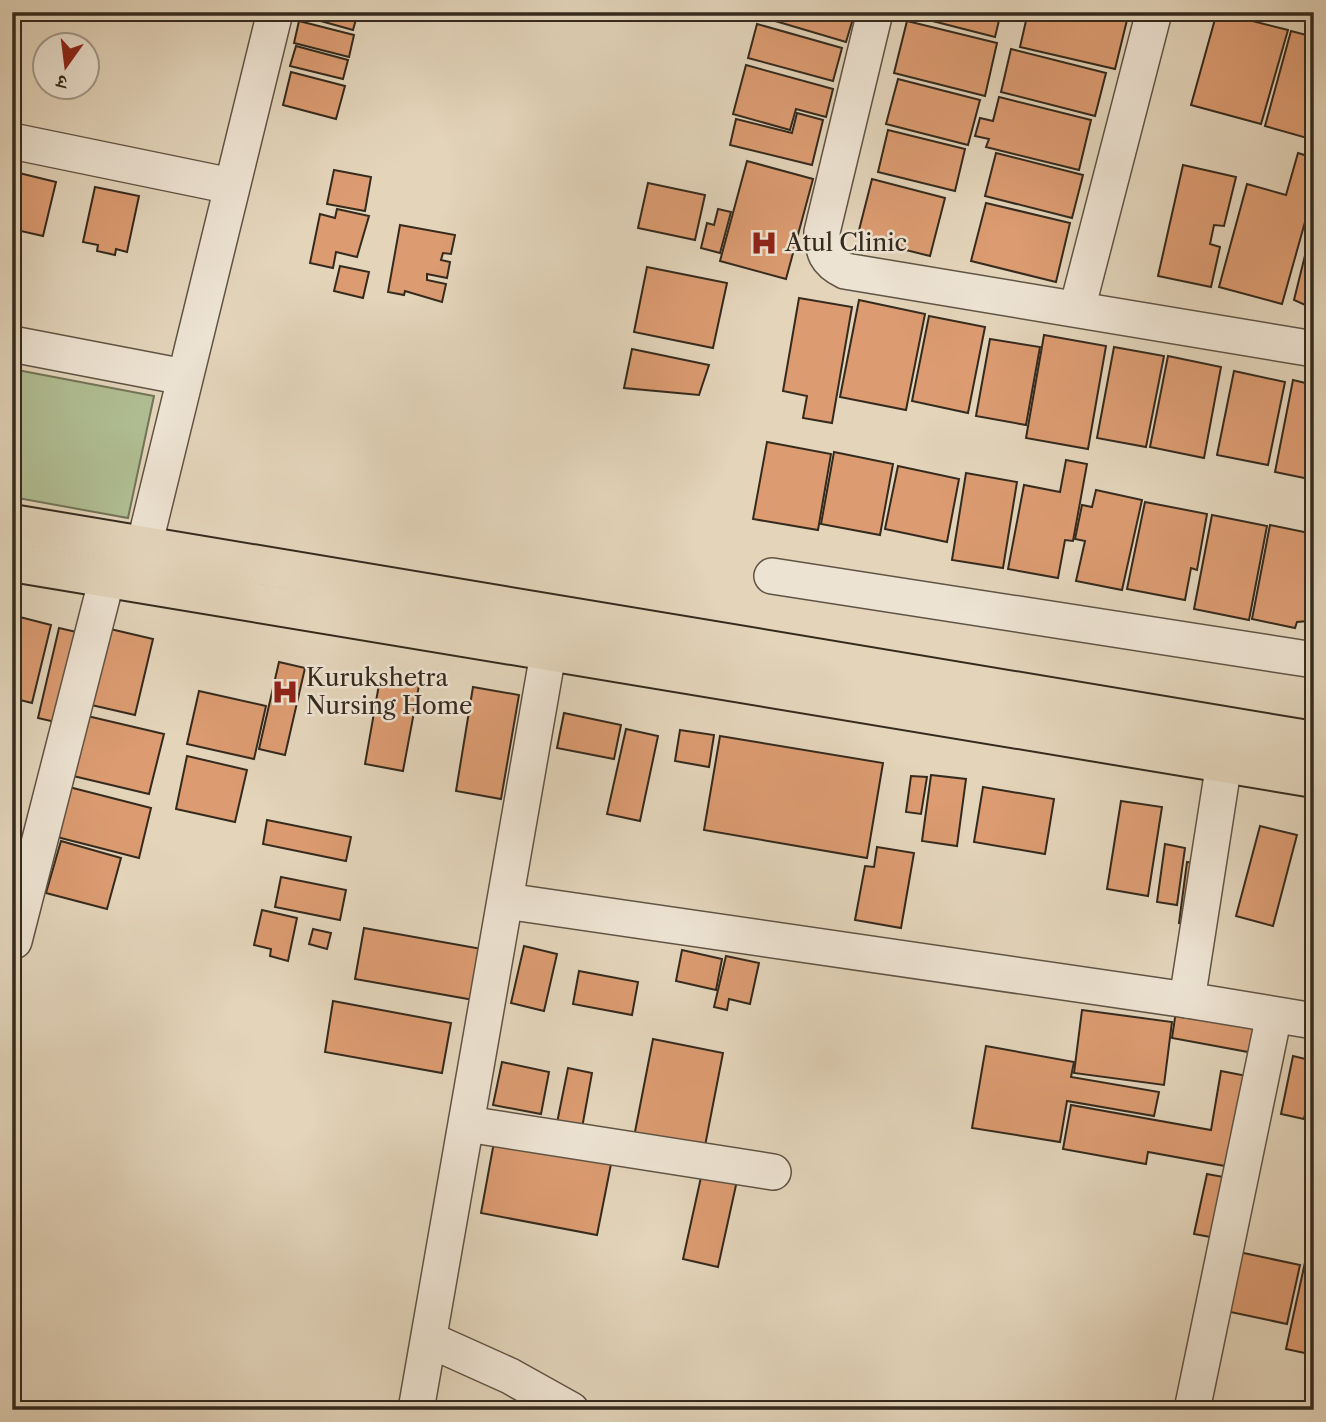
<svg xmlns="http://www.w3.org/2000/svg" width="1326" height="1422" viewBox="0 0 1326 1422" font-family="'Libre Caslon Text','Noto Serif Devanagari',serif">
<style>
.grass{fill:#b0bd92;stroke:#727458;stroke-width:2}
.building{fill:#dc9b71;stroke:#352a1e;stroke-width:2}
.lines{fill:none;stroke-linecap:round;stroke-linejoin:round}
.street-casing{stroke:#605445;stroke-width:38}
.primary-casing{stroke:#352a1e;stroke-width:42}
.street{stroke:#ede3d2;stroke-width:35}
.primary{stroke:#e3d4ba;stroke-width:38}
.labels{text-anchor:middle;stroke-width:5;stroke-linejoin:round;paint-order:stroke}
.poi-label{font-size:24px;fill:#352a1e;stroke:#ede3d2;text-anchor:start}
</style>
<rect width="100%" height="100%" fill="#e3d4ba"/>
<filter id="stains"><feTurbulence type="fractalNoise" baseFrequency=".00286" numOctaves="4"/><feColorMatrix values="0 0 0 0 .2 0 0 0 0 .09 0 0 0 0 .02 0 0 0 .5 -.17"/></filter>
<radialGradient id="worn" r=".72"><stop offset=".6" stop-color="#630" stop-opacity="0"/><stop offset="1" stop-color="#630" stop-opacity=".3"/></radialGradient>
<!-- grass -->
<polygon class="grass" points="12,369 154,396 128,518 12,497"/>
<!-- building -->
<g class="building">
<polygon points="300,12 358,12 353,30 299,15"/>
<polygon points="766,12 855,12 846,42 765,18"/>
<polygon points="910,12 1001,12 995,37 909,15"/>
<polygon points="1028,12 1113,12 1128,16 1115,69 1020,47"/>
<polygon points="1217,12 1288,30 1261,124 1191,105"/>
<polygon points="299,21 354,35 349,57 294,43"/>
<polygon points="907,21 997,43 985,96 894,73"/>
<polygon points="757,24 842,48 833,81 748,58"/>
<polygon points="1291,31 1314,37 1314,140 1265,126"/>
<polygon points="296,46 348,60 343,79 290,66"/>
<polygon points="1011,49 1106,73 1095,116 1001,92"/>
<polygon points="746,65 833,89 826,117 796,109 790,130 733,114"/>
<polygon points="291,72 345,86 336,119 283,105"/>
<polygon points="898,79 980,100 968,145 886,124"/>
<polygon points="999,97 1091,120 1079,170 986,147 989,139 975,136 980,118 993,121"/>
<polygon points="797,113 823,120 812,165 730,145 736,119 792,133"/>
<polygon points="888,130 965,149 955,191 878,172"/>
<polygon points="996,153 1083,175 1072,218 985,196"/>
<polygon points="1298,153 1314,158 1314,190 1282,304 1219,287 1247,184 1286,195"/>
<polygon points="747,161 813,179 786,279 720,261"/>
<polygon points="1183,165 1236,177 1224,226 1214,225 1210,244 1220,247 1211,287 1158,276"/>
<polygon points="334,170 371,177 365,211 327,204"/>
<polygon points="15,172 56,182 43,236 12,229"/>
<polygon points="872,179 945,198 930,256 857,238"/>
<polygon points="648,183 705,195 695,240 638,228"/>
<polygon points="95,187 139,196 127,252 116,249 115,255 97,251 98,245 83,242"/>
<polygon points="986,203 1070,223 1056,282 971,261"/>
<polygon points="337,209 369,216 357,257 336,252 333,268 310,263 320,214 335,218"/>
<polygon points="718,209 731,212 720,253 701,248 707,223 714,225"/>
<polygon points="1313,223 1314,223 1314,309 1294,300"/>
<polygon points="400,225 455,235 451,254 443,253 441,260 450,262 447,278 427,274 427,280 446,284 442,302 405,291 404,295 388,292"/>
<polygon points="340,266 369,272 363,298 334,291"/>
<polygon points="647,267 727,283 713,348 634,332"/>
<polygon points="799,298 852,307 832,423 803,418 807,396 783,391"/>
<polygon points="859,300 925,314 906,410 840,397"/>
<polygon points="929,316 985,327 968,413 912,401"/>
<polygon points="1044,335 1106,346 1088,449 1026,438"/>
<polygon points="990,339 1040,347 1026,425 976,416"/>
<polygon points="1114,347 1164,356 1146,447 1097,438"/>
<polygon points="632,349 709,365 699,395 624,388"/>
<polygon points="1168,356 1221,367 1204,458 1150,447"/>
<polygon points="1234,371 1285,382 1268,465 1217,455"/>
<polygon points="1293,380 1314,385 1314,480 1275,472"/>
<polygon points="767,442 831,454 818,530 753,519"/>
<polygon points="834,452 893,464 880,535 821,524"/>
<polygon points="1066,460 1087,464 1073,541 1065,540 1058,578 1008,569 1024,485 1060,492"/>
<polygon points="898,466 959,479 947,542 885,529"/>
<polygon points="966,473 1017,482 1003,568 952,560"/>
<polygon points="1096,490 1142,500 1122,590 1076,581 1085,541 1075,539 1082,505 1092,507"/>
<polygon points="1145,502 1207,514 1197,570 1191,568 1185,600 1127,589"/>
<polygon points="1212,515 1267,526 1249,620 1194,609"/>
<polygon points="1270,525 1314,534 1314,598 1308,621 1297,622 1295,628 1252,619"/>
<polygon points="12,615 51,625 32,703 12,698"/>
<polygon points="59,628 85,634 64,724 38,718"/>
<polygon points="106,628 153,639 135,715 87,704"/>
<polygon points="279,662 305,668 285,755 259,749"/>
<polygon points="381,673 420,680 403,771 365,764"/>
<polygon points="473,687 519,695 501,799 456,791"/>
<polygon points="199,691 266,706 254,759 187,744"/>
<polygon points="564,713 621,725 614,759 557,748"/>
<polygon points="83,715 164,734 149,794 69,775"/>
<polygon points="626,729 658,736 640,821 607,814"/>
<polygon points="680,730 714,735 709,767 675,761"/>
<polygon points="720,736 883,763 867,858 704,830"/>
<polygon points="187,756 247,770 235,822 176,809"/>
<polygon points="931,775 966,779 957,846 922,841"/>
<polygon points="911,776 927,777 921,814 906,812"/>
<polygon points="69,787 151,808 139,858 57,837"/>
<polygon points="983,787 1054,799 1045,854 974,842"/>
<polygon points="1121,801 1162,807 1148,896 1107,889"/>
<polygon points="267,820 351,837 346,861 263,844"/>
<polygon points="1260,826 1297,835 1273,926 1236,916"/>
<polygon points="61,841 121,858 107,909 46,893"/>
<polygon points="1165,844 1185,848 1177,905 1157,902"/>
<polygon points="877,847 914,853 901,928 855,920 865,866 874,867"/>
<polygon points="1187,862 1201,864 1192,926 1179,923"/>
<polygon points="281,877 346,890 340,920 275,907"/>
<polygon points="262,910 297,918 288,961 270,956 271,949 254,945"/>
<polygon points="364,928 493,951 485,1002 355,979"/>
<polygon points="313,929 331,933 327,949 309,944"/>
<polygon points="524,946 557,954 544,1011 511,1003"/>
<polygon points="682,950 722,959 716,990 676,981"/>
<polygon points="726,956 759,963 750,1004 729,999 727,1010 714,1007"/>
<polygon points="579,971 638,982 632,1015 573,1004"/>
<polygon points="333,1001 451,1023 442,1073 325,1052"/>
<polygon points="1082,1010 1172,1022 1164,1085 1074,1073"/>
<polygon points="1176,1011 1264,1027 1259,1054 1172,1038"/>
<polygon points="653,1039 723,1053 704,1151 634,1137"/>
<polygon points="986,1046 1074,1062 1071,1077 1159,1092 1154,1116 1067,1101 1060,1142 972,1128"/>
<polygon points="1293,1056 1314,1061 1314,1113 1306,1111 1304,1119 1281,1114"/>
<polygon points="502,1062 549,1072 541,1114 493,1105"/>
<polygon points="568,1068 592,1073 582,1128 557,1123"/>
<polygon points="1221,1071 1252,1077 1236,1168 1148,1152 1146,1164 1063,1149 1071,1105 1211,1130"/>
<polygon points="496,1131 613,1154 597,1235 481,1213"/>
<polygon points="703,1168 738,1176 718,1267 683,1259"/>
<polygon points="1207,1174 1229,1178 1216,1238 1194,1234"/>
<polygon points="1311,1235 1314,1235 1314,1355 1286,1349"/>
<polygon points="1234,1251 1300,1265 1287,1324 1221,1310"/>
</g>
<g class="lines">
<!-- street casing -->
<g class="street-casing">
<g id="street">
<path d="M875,12L822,232C823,252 826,262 845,271L1314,349"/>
<polyline points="12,141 231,186"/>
<polyline points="1077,309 1154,12"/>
<polyline points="12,344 184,377"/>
<polyline points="144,546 275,12"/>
<polyline points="772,576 1314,660"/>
<polyline points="1228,737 1187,1000 1314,1021"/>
<polyline points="506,901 1187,1000"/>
<polyline points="14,941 107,578"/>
<polyline points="467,1124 773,1172"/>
<polyline points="430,1340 510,1376 571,1410"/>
<polyline points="416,1410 553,625"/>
<polyline points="1192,1410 1274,1015"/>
</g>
</g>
<!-- primary casing -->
<g class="primary-casing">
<g id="primary">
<polyline points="12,524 1314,741"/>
<polyline points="12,562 1314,778"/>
</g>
</g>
<!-- street -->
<use href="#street" class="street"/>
<!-- primary -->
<use href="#primary" class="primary"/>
</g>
<!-- icons -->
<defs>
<g id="hospital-bare" transform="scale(2.1)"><path d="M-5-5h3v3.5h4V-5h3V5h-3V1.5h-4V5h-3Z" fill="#8f2418" stroke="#ede3d2" stroke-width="2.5" paint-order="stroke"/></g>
</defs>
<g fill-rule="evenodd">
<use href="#hospital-bare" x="764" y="243"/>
<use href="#hospital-bare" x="285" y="692"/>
</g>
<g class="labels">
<!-- poi labels -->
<g class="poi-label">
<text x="785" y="251">Atul Clinic</text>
<text x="306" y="686">Kurukshetra<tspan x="306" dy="28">Nursing Home</tspan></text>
</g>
</g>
<!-- margin -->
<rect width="1326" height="1422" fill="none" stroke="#e3d4ba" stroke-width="42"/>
<rect x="14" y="14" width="1298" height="1394" fill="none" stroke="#352a1e" stroke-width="3.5"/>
<rect x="21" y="21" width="1284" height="1380" fill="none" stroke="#352a1e" stroke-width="2"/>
<!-- north arrow -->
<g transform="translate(66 66) rotate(194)"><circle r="33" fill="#ede3d2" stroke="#a3998a" stroke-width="2"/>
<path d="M0-5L12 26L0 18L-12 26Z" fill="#8f2418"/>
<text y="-10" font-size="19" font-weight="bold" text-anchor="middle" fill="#352a1e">उ</text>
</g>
<rect width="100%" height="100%" filter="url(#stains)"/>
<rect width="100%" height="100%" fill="url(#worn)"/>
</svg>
